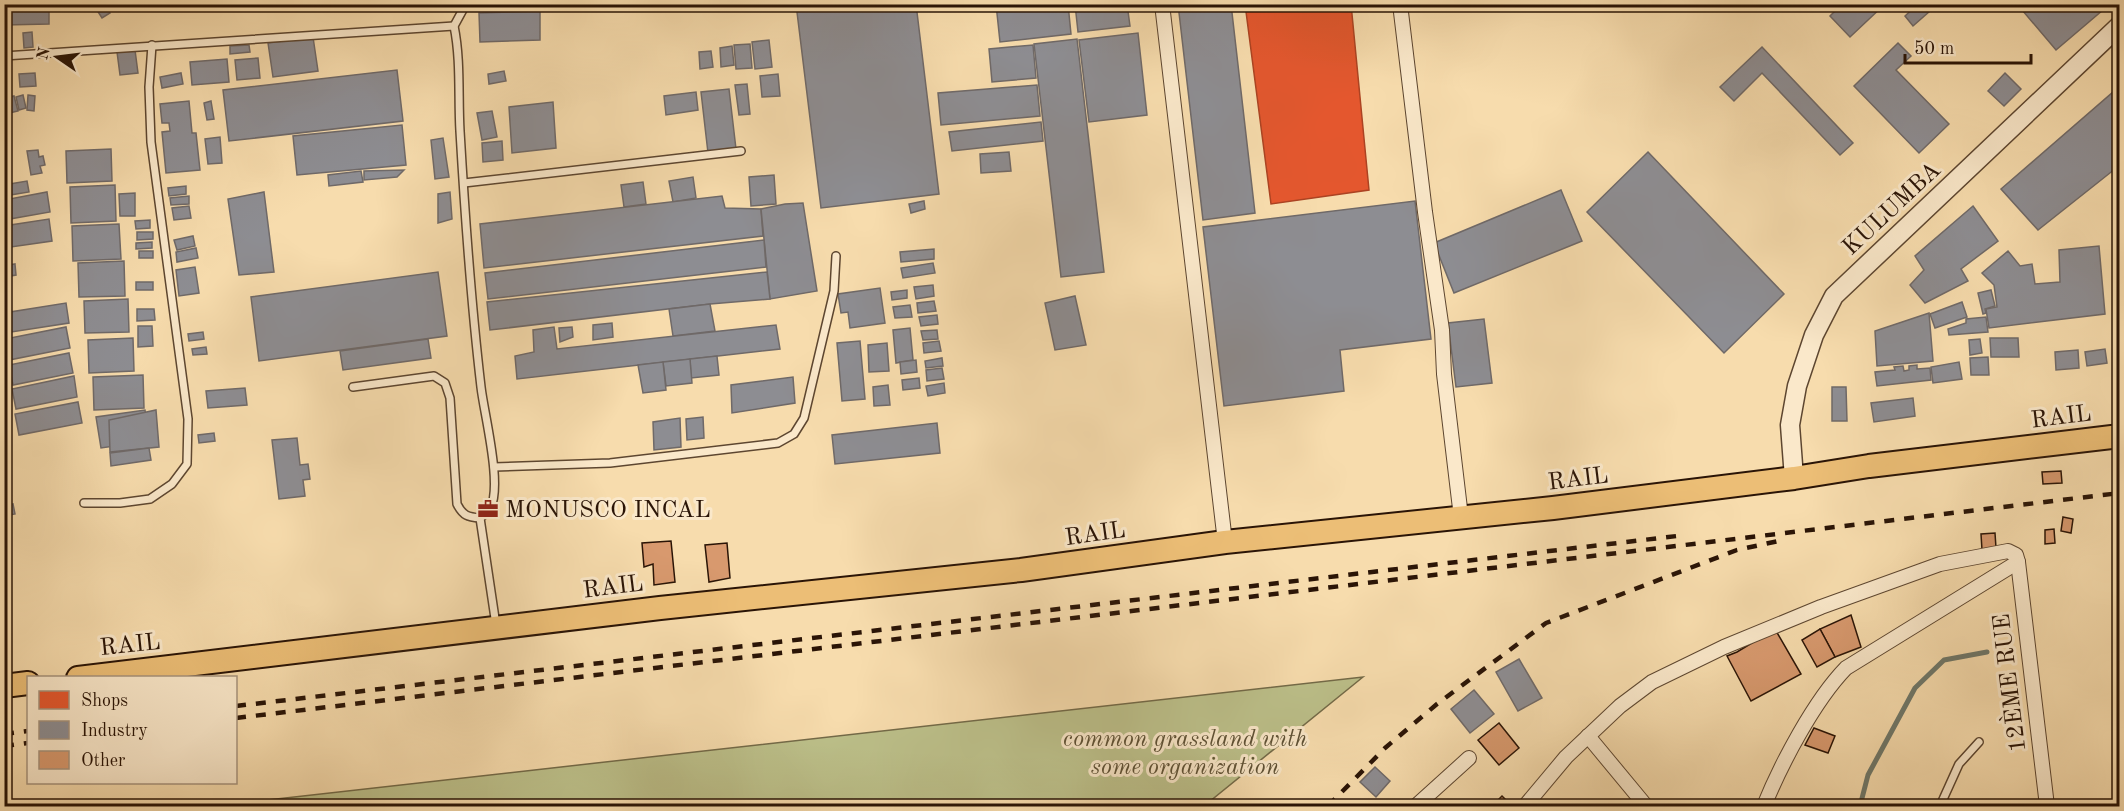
<svg xmlns="http://www.w3.org/2000/svg" width="2124" height="811" viewBox="0 0 2124 811" font-family="'Old Standard TT',serif">
<style>
.green{fill:#bcc08a;stroke:#736a48;stroke-width:1.5}
.shops{fill:#e4572e;stroke:#ac4322;stroke-width:1.5}
.industry{fill:#8d8d92;stroke:#6f6968;stroke-width:1.5}
.lines{fill:none;stroke-linecap:round;stroke-linejoin:round}
.stream{stroke:#6f786a;stroke-width:5}
.building{fill:#d8996e;stroke:#2a1406;stroke-width:1.5}
.service-casing{stroke:#5d4630;stroke-width:10}
.minor-casing{stroke:#5d4630;stroke-width:16}
.tertiary-casing{stroke:#5d4630;stroke-width:21}
.primary-casing{stroke:#2a1406;stroke-width:26}
.service{stroke:#fae8ca;stroke-width:7}
.minor{stroke:#fae8ca;stroke-width:14}
.tertiary{stroke:#fae8ca;stroke-width:18}
.primary{stroke:#ecbe76;stroke-width:22}
.rail{stroke:#2a1406;stroke-width:4.5;stroke-dasharray:10 10;stroke-linecap:butt}
.labels{text-anchor:middle;stroke-width:6;stroke-linejoin:round;paint-order:stroke}
.street-label{font-size:24px;fill:#2a1406;stroke:#fae8ca}
.poi-label{font-size:24px;fill:#2a1406;stroke:#fae8ca;text-anchor:start}
.park-label{font-size:24px;font-style:italic;fill:#5d5034;stroke:#fae8ca}
</style>
<rect width="100%" height="100%" fill="#f7dcad"/>
<filter id="stains"><feTurbulence type="fractalNoise" baseFrequency=".00333" numOctaves="4"/><feColorMatrix values="0 0 0 0 .2 0 0 0 0 .09 0 0 0 0 .02 0 0 0 .5 -.17"/></filter>
<radialGradient id="worn" r=".72"><stop offset=".6" stop-color="#630" stop-opacity="0"/><stop offset="1" stop-color="#630" stop-opacity=".3"/></radialGradient>
<!-- green -->
<polygon class="green" points="1363,677 1204,806 213,806"/>
<!-- shops -->
<polygon class="shops" points="1245,4 1351,4 1369,190 1271,204"/>
<!-- industry -->
<g class="industry">
<polygon points="93,4 105,4 110,13 102,18"/>
<polygon points="116,4 152,4 152,8 117,11"/>
<polygon points="796,4 916,4 939,194 821,208"/>
<polygon points="996,4 1068,4 1071,34 1000,42"/>
<polygon points="1075,4 1127,4 1130,26 1078,32"/>
<polygon points="1178,4 1231,4 1255,213 1203,220"/>
<polygon points="1842,4 1885,4 1850,37 1830,16"/>
<polygon points="1918,4 1938,4 1913,26 1905,16"/>
<polygon points="2017,4 2110,4 2056,50"/>
<polygon points="49,9 49,24 4,25 4,10"/>
<polygon points="540,11 540,40 480,42 479,13"/>
<polygon points="32,32 33,47 24,48 23,33"/>
<polygon points="1138,33 1147,115 1089,122 1079,40"/>
<polygon points="313,37 318,71 273,77 268,43"/>
<polygon points="1077,39 1104,272 1061,277 1034,44"/>
<polygon points="769,40 772,67 755,69 752,42"/>
<polygon points="1898,43 1911,56 1896,70 1949,124 1919,153 1854,86"/>
<polygon points="750,44 752,68 736,69 734,45"/>
<polygon points="249,45 250,52 230,54 230,46"/>
<polygon points="1033,45 1036,78 992,82 989,49"/>
<polygon points="732,46 734,65 721,67 720,48"/>
<polygon points="1762,47 1853,143 1840,155 1762,73 1734,101 1720,87"/>
<polygon points="135,50 138,73 120,75 117,52"/>
<polygon points="711,51 713,67 700,69 699,52"/>
<polygon points="258,58 260,78 237,80 235,60"/>
<polygon points="227,59 229,82 192,85 190,62"/>
<polygon points="397,70 403,121 229,141 223,90"/>
<polygon points="504,71 506,81 489,84 488,74"/>
<polygon points="35,73 36,86 20,87 19,74"/>
<polygon points="181,73 183,84 162,88 160,77"/>
<polygon points="2005,73 2021,89 2004,106 1988,91"/>
<polygon points="778,74 780,96 762,97 760,76"/>
<polygon points="747,84 750,114 739,115 735,85"/>
<polygon points="1037,85 1040,116 941,125 938,93"/>
<polygon points="2120,86 2120,165 2038,230 2001,189"/>
<polygon points="729,89 736,149 708,153 701,92"/>
<polygon points="696,92 698,110 666,115 664,96"/>
<polygon points="23,95 26,108 19,110 16,97"/>
<polygon points="28,95 35,96 34,111 27,110"/>
<polygon points="14,96 18,111 9,113 5,98"/>
<polygon points="189,101 192,133 196,133 200,170 166,173 162,132 170,131 169,123 162,123 160,104"/>
<polygon points="211,101 214,119 207,120 204,103"/>
<polygon points="553,102 556,148 512,153 509,107"/>
<polygon points="492,111 497,137 482,140 477,113"/>
<polygon points="1041,122 1043,141 952,151 949,132"/>
<polygon points="402,125 406,165 297,175 293,136"/>
<polygon points="220,137 222,163 208,164 205,139"/>
<polygon points="443,138 449,177 435,179 431,140"/>
<polygon points="502,141 503,160 483,162 482,143"/>
<polygon points="111,149 112,181 67,183 66,151"/>
<polygon points="38,150 39,157 43,156 45,165 40,166 42,173 31,175 27,151"/>
<polygon points="1009,152 1011,171 981,173 980,154"/>
<polygon points="1648,152 1784,294 1724,353 1587,212"/>
<polygon points="404,170 397,177 364,180 364,171"/>
<polygon points="361,171 363,182 329,186 328,175"/>
<polygon points="774,175 776,204 751,206 749,177"/>
<polygon points="693,177 696,198 673,202 669,181"/>
<polygon points="27,181 29,192 4,196 4,185"/>
<polygon points="643,182 646,204 624,207 621,185"/>
<polygon points="115,185 116,221 71,223 70,187"/>
<polygon points="186,186 186,194 169,196 168,188"/>
<polygon points="1561,190 1582,241 1454,293 1434,243"/>
<polygon points="47,192 50,212 4,220 4,200"/>
<polygon points="264,192 274,272 239,275 228,199"/>
<polygon points="450,192 452,219 438,223 438,194"/>
<polygon points="135,193 135,216 120,216 119,194"/>
<polygon points="189,196 189,204 171,205 170,198"/>
<polygon points="722,196 725,208 761,209 763,236 484,268 480,224"/>
<polygon points="924,201 925,209 911,213 909,204"/>
<polygon points="1415,201 1431,339 1340,350 1344,391 1224,406 1203,227"/>
<polygon points="803,203 817,291 770,299 761,209 785,204"/>
<polygon points="189,206 191,218 174,220 172,208"/>
<polygon points="1973,206 1998,241 1961,269 1968,281 1925,303 1910,285 1924,270 1915,256"/>
<polygon points="49,219 52,241 4,248 4,226"/>
<polygon points="150,220 150,228 136,229 135,221"/>
<polygon points="119,224 121,259 73,261 72,226"/>
<polygon points="137,232 153,232 153,239 137,240"/>
<polygon points="193,236 195,246 177,250 174,240"/>
<polygon points="764,240 766,267 488,299 485,273"/>
<polygon points="152,242 152,248 136,249 136,243"/>
<polygon points="2099,246 2105,314 1989,328 1986,309 1997,307 1994,285 1982,273 2008,251 2020,266 2032,264 2035,284 2060,282 2059,250"/>
<polygon points="196,248 198,258 177,262 176,252"/>
<polygon points="934,249 934,259 901,262 900,252"/>
<rect x="139" y="251" width="14" height="7"/>
<polygon points="124,261 125,296 79,297 78,263"/>
<polygon points="933,263 935,273 903,278 901,268"/>
<polygon points="15,264 16,275 4,277 4,266"/>
<polygon points="195,267 199,293 179,296 176,270"/>
<polygon points="438,272 447,336 259,361 251,297"/>
<polygon points="767,272 770,299 710,304 490,330 487,302"/>
<rect x="136" y="282" width="17" height="8"/>
<polygon points="933,285 934,296 916,299 914,287"/>
<polygon points="880,288 885,323 850,328 848,312 841,313 838,294"/>
<polygon points="907,290 907,298 892,300 891,292"/>
<polygon points="1991,290 1995,306 1985,309 1986,313 1983,314 1978,293"/>
<polygon points="1075,296 1086,345 1055,350 1045,303"/>
<polygon points="128,299 129,332 85,333 84,301"/>
<polygon points="934,301 936,311 918,313 917,303"/>
<polygon points="1962,302 1967,317 1935,328 1930,314"/>
<polygon points="66,303 69,323 5,333 4,313"/>
<polygon points="710,304 715,331 673,336 669,309"/>
<polygon points="910,305 912,317 895,318 893,307"/>
<polygon points="137,309 154,309 155,320 137,321"/>
<polygon points="2113,309 2120,309 2120,356 2115,356"/>
<polygon points="1929,313 1933,361 1877,366 1875,331"/>
<polygon points="937,315 938,324 921,326 919,317"/>
<polygon points="1986,317 1988,332 1949,335 1948,329 1966,323 1966,319"/>
<polygon points="1484,319 1492,383 1456,387 1448,323"/>
<polygon points="612,323 613,337 593,340 593,325"/>
<polygon points="776,325 780,349 517,379 515,356 534,352 533,330 554,327 557,349"/>
<polygon points="138,326 152,326 153,346 138,347"/>
<polygon points="66,327 70,348 9,360 5,339"/>
<polygon points="572,327 573,337 560,342 559,328"/>
<polygon points="910,328 913,360 896,363 893,330"/>
<polygon points="937,330 938,339 923,340 921,331"/>
<polygon points="203,332 204,339 189,341 188,334"/>
<polygon points="133,338 134,371 89,373 88,340"/>
<polygon points="1990,338 2018,338 2019,357 1991,357"/>
<polygon points="428,339 431,358 343,370 340,351"/>
<polygon points="1980,339 1982,353 1970,355 1969,340"/>
<polygon points="860,341 865,399 842,401 837,343"/>
<polygon points="939,341 941,351 924,353 923,343"/>
<polygon points="887,343 889,371 869,372 868,345"/>
<polygon points="206,347 207,354 193,355 192,349"/>
<polygon points="2105,349 2107,363 2087,366 2085,352"/>
<polygon points="2078,350 2079,368 2056,370 2055,352"/>
<polygon points="69,353 73,373 13,385 9,365"/>
<polygon points="717,356 719,375 691,378 690,359"/>
<polygon points="1988,357 1989,375 1971,375 1970,358"/>
<polygon points="942,358 943,366 926,368 925,361"/>
<polygon points="690,359 692,383 666,386 663,362"/>
<polygon points="916,360 917,372 901,374 900,362"/>
<polygon points="663,362 666,390 643,393 638,365"/>
<polygon points="1959,362 1962,379 1933,383 1931,367"/>
<polygon points="1917,365 1917,369 1930,368 1931,380 1877,386 1875,372 1895,370 1894,367 1903,366 1904,371 1909,370 1909,366"/>
<polygon points="942,368 944,379 927,381 926,370"/>
<polygon points="143,375 144,408 94,410 93,377"/>
<polygon points="74,376 77,397 16,409 12,389"/>
<polygon points="793,377 795,403 732,413 731,385"/>
<polygon points="919,378 920,388 903,390 902,380"/>
<polygon points="944,383 945,393 928,396 926,386"/>
<polygon points="888,385 890,405 874,406 873,387"/>
<polygon points="1832,387 1846,387 1847,421 1832,421"/>
<polygon points="245,388 247,405 208,408 206,391"/>
<polygon points="1913,398 1915,416 1874,422 1871,403"/>
<polygon points="78,402 82,423 19,435 15,414"/>
<polygon points="145,410 149,441 101,448 96,417"/>
<polygon points="156,410 159,447 110,452 109,420"/>
<polygon points="703,417 704,438 687,440 686,419"/>
<polygon points="680,418 681,447 654,450 653,422"/>
<polygon points="937,423 940,453 835,464 832,435"/>
<polygon points="214,433 215,441 199,443 198,435"/>
<polygon points="297,438 300,465 308,464 310,479 303,480 305,496 279,499 272,440"/>
<polygon points="149,448 151,460 111,466 110,453"/>
<polygon points="13,504 15,514 4,516 4,506"/>
<polygon points="1519,659 1542,698 1518,711 1496,672"/>
<polygon points="1474,690 1494,714 1470,733 1451,709"/>
<polygon points="1375,767 1390,781 1376,797 1360,782"/>
</g>
<g class="lines">
<!-- stream -->
<polyline class="stream" points="1860,806 1868,775 1915,688 1944,660 1987,652"/>
</g>
<!-- building -->
<g class="building">
<polygon points="2061,471 2062,483 2043,484 2042,472"/>
<polygon points="2063,517 2073,519 2071,533 2061,531"/>
<polygon points="2054,529 2055,543 2045,544 2045,530"/>
<polygon points="1995,533 1996,548 1982,550 1981,534"/>
<polygon points="671,541 675,582 654,585 653,564 644,567 642,543"/>
<polygon points="727,543 730,578 709,582 705,545"/>
<polygon points="1851,615 1861,647 1835,657 1820,629"/>
<polygon points="1775,629 1801,674 1751,701 1727,656 1737,652"/>
<polygon points="1820,629 1835,657 1817,667 1802,640"/>
<polygon points="1499,723 1519,748 1499,765 1478,740"/>
<polygon points="1814,728 1835,736 1828,753 1805,745"/>
<polygon points="1502,796 1512,806 1492,806"/>
</g>
<g class="lines">
<!-- service casing -->
<g class="service-casing">
<g id="service">
<polyline points="4,56 454,26"/>
<polyline points="464,183 741,151"/>
<path d="M353,387L434,376L445,383L450,398L457,504C463,516 468,517 480,518C484,515 488,512 490,509C503,486 484,414 481,387C471,302 465,217 460,131C458,97 461,60 454,26L466,4"/>
<polyline points="494,467 610,463 778,443 794,434 804,418 834,291 836,256"/>
<polyline points="84,503 120,503 150,499 172,484 187,464 188,419 151,142 149,87 152,45"/>
<polyline points="480,518 496,625"/>
<polyline points="1940,806 1959,764 1979,742"/>
</g>
</g>
<!-- minor casing -->
<g class="minor-casing">
<g id="minor">
<polyline points="1162,4 1225,542"/>
<polyline points="1400,4 1425,212 1442,330 1444,374 1461,517"/>
<polyline points="1588,736 1646,806"/>
<polyline points="1416,806 1469,758"/>
<polyline points="1525,806 1566,757 1620,706 1652,682 1724,647 1821,607 1940,564 2008,551 2016,555 2018,562 2047,806"/>
<path d="M1764,806C1781,764 1814,701 1846,668L2018,562"/>
</g>
</g>
<!-- tertiary casing -->
<g class="tertiary-casing">
<polyline id="tertiary" points="1794,478 1790,425 1797,386 1814,335 1834,296 2120,25"/>
</g>
<!-- primary casing -->
<g class="primary-casing">
<g id="primary">
<polyline points="78,678 660,608 1021,570 1225,542 1553,508 1794,478 1869,466 2120,436"/>
<polyline points="4,686 28,683"/>
</g>
</g>
<!-- service -->
<use href="#service" class="service"/>
<!-- minor -->
<use href="#minor" class="minor"/>
<!-- tertiary -->
<use href="#tertiary" class="tertiary"/>
<!-- primary -->
<use href="#primary" class="primary"/>
<!-- rail -->
<g class="rail">
<polyline points="236,706 1677,536"/>
<polyline points="236,718 2120,493"/>
<polyline points="4,734 28,731"/>
<polyline points="4,746 28,743"/>
<polyline points="1328,806 1385,748 1437,704 1546,623 1737,550 1783,540"/>
</g>
</g>
<!-- icons -->
<defs>
<g id="office-bare" transform="scale(1.62)"><path d="M-6-3h4V-5.5h4V-3h4V5H-6ZM-1-4.5V-3h2v-1.5ZM-6 0V1H6V0Z" fill="#8f2418" stroke="#fae8ca" stroke-width="2.5" paint-order="stroke"/></g>
</defs>
<g fill-rule="evenodd">
<use href="#office-bare" x="488" y="509"/>
</g>
<g class="labels">
<!-- street labels -->
<g class="street-label">
<text transform="translate(1891 208) rotate(-43)" y="8">KULUMBA</text>
<text transform="translate(2061 416) rotate(-7)" y="8">RAIL</text>
<text transform="translate(1578 478) rotate(-7)" y="8">RAIL</text>
<text transform="translate(1095 533) rotate(-8)" y="8">RAIL</text>
<text transform="translate(613 586) rotate(-7)" y="8">RAIL</text>
<text transform="translate(130 644) rotate(-6)" y="8">RAIL</text>
<text transform="translate(2009 683) rotate(-97)" y="8">12ÈME RUE</text>
</g>
<!-- poi labels -->
<g class="poi-label">
<text x="505" y="517">MONUSCO INCAL</text>
</g>
<!-- park labels -->
<g class="park-label">
<text x="1185" y="746">common grassland with<tspan x="1185" dy="28">some organization</tspan></text>
</g>
</g>
<!-- margin -->
<rect width="2124" height="811" fill="none" stroke="#f7dcad" stroke-width="24"/>
<rect x="6" y="6" width="2112" height="799" fill="none" stroke="#2a1406" stroke-width="3"/>
<rect x="12" y="12" width="2100" height="787" fill="none" stroke="#2a1406" stroke-width="1.5"/>
<!-- legend -->
<rect x="27" y="676" width="210" height="108" fill="#fae8ca" stroke="#a7937c" stroke-width="1.5"/>
<rect x="39" y="691" width="30" height="18" fill="#e4572e" stroke="#a7937c" stroke-width="1.5"/>
<text x="81" y="706" font-size="18" fill="#2a1406">Shops</text>
<rect x="39" y="721" width="30" height="18" fill="#8d8d92" stroke="#a7937c" stroke-width="1.5"/>
<text x="81" y="736" font-size="18" fill="#2a1406">Industry</text>
<rect x="39" y="751" width="30" height="18" fill="#d8996e" stroke="#a7937c" stroke-width="1.5"/>
<text x="81" y="766" font-size="18" fill="#2a1406">Other</text>
<!-- north arrow -->
<g transform="translate(57 57) rotate(284)" stroke="#fae8ca" stroke-width="4.5" paint-order="stroke">
<path d="M0-4.5L10 22L0 15L-10 22Z" fill="#2a1406"/>
<text y="-9" font-size="16" font-weight="bold" text-anchor="middle" fill="#2a1406">N</text>
</g>
<!-- scale -->
<path d="M1905 54v9h126v-9" fill="none" stroke="#2a1406" stroke-width="3"/>
<text x="1914" y="54" font-size="18" fill="#2a1406" stroke="#fae8ca" stroke-width="4.5" paint-order="stroke">50 m</text>
<rect width="100%" height="100%" filter="url(#stains)"/>
<rect width="100%" height="100%" fill="url(#worn)"/>
</svg>
